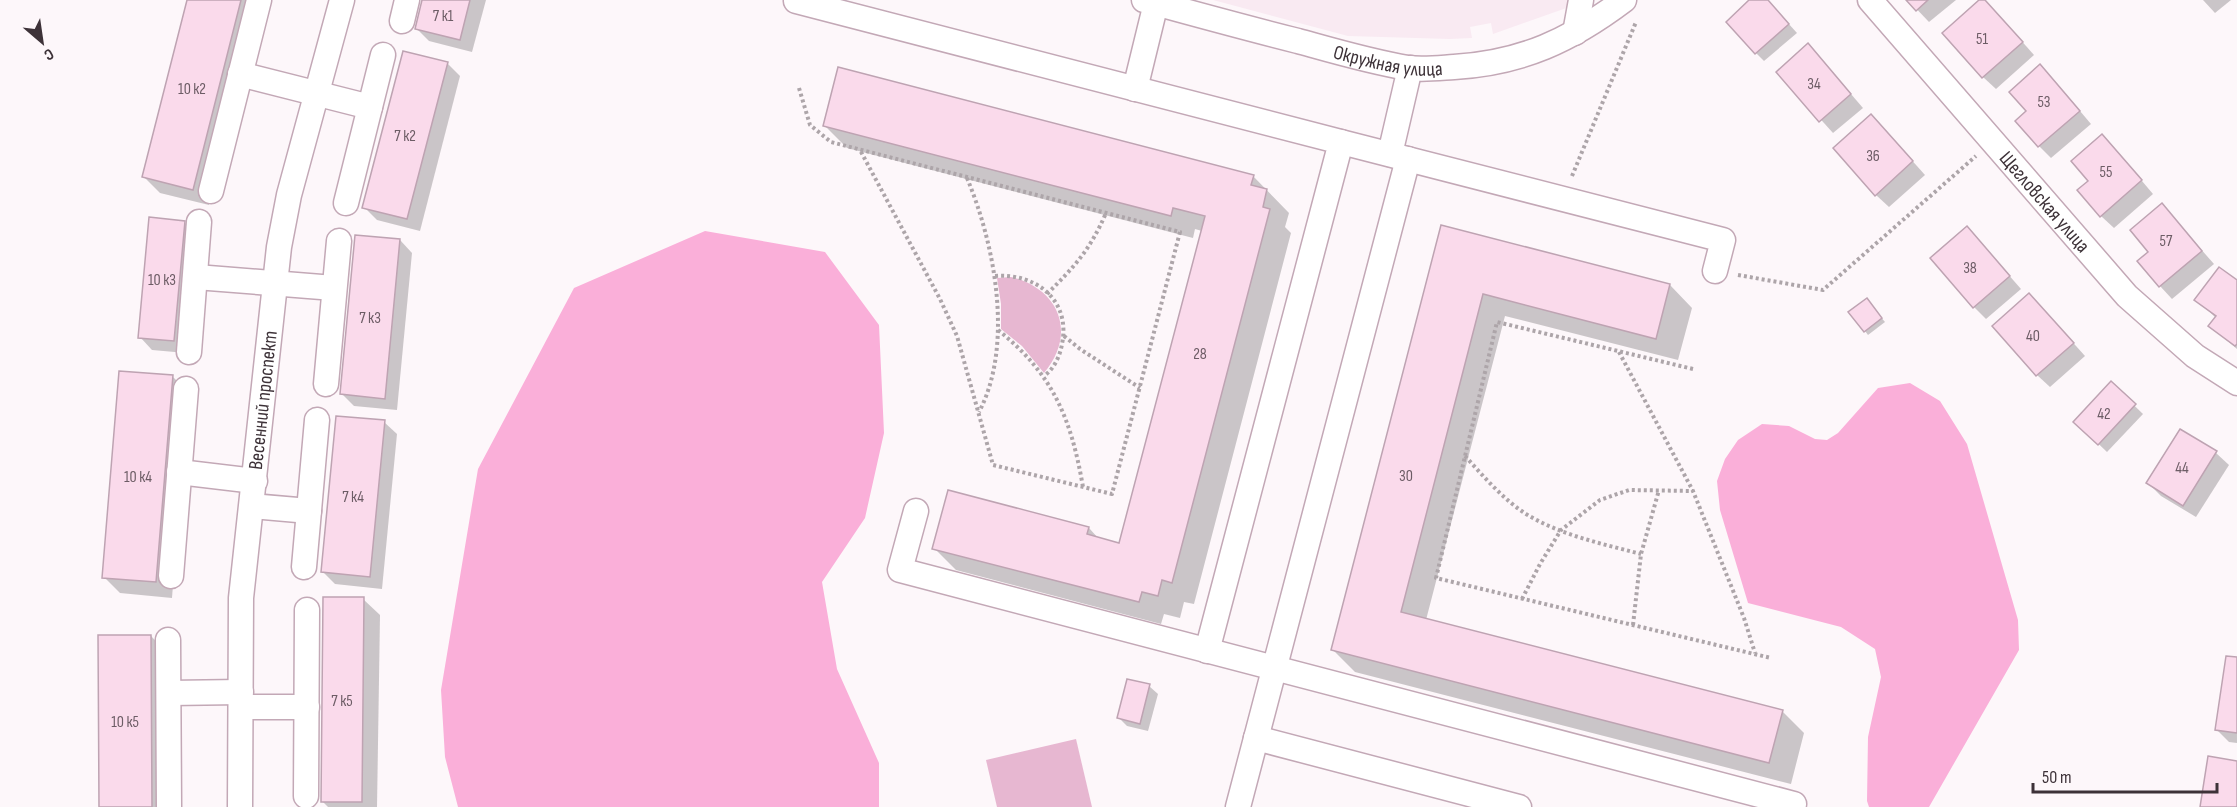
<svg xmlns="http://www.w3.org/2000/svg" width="2237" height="807" viewBox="0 0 2237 807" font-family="'Sofia Sans Condensed',sans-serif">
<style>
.built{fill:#f9eaf2}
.green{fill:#e7b7d1}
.forest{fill:#faafd9}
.shadow{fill:#0003}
.building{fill:#fadaeb;stroke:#bea3b2;stroke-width:1.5}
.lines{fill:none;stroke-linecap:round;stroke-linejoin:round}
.minor-casing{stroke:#c3a8b6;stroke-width:27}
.path{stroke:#ada5a9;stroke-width:4;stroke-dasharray:3 3;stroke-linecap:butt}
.minor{stroke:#fff;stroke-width:24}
.labels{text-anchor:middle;stroke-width:5;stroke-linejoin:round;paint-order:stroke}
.number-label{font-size:16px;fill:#6c5c65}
.street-label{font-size:20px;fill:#3d3238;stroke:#fdf7fa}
</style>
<rect width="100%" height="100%" fill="#fdf7fa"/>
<!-- built -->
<polygon class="built" points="1213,0 1589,0 1493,34 1491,23 1470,27 1472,38 1450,39 1348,36"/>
<!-- green -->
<g class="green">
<path d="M1011,277C1060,289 1077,334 1044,373L1022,346L1001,329V304L997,278Z"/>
<polygon points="1076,739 1092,807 997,807 986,760"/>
</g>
<!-- forest -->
<g class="forest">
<polygon points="705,231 825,252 879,325 884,433 865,518 822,582 837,669 879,763 879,807 458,807 445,757 441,690 478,469 574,288"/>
<polygon points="1910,383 1940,401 1967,444 2018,620 2019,650 1929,807 1869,807 1867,801 1868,737 1881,677 1875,649 1841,627 1748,603 1720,510 1717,481 1725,459 1738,440 1762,424 1789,426 1815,439 1827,440 1838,433 1878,388"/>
</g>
<!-- shadow -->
<g class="shadow">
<polygon points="189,0 254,0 260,6 209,205 160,193 143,176"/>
<polygon points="424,0 486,0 472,52 429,41 417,29"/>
<polygon points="1752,0 1767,0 1797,33 1764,61 1756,53"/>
<polygon points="1908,0 1956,0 1929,22"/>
<polygon points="1981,0 1995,11 2034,55 1996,89 1983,77"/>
<polygon points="2203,0 2231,0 2215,13"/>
<polygon points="404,52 448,64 460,76 420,231 377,220 364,207"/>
<polygon points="1820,58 1863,108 1833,133 1778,72"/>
<polygon points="2053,79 2091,124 2051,158 2039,146 2028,111"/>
<polygon points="825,126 1253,176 1289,213 1285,227 1291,233 1194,604 1184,602 1180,618 1164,614 1161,624 956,570 934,548 1089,528 1099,539 1121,544 1202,231 1195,229 1193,238 847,148"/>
<polygon points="1883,128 1925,175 1889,207 1876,195"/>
<polygon points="2115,149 2153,194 2114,228 2101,216 2090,181"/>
<polygon points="2162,205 2214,264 2172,299 2160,286 2150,252"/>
<polygon points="184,222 197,235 186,353 152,350 140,337"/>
<polygon points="1442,227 1670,285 1692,308 1678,360 1505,316 1426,620 1782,711 1804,733 1791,784 1355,672 1333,650"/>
<polygon points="400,240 412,253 397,410 354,406 342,394"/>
<polygon points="1979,241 2021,289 1986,319 1974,307"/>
<polygon points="2237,282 2237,349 2210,326 2216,318 2196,299"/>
<polygon points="1870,304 1885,322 1868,335 1865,331"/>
<polygon points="2042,308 2085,356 2050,387 2037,375"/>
<polygon points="172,376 188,392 172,598 120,593 104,577"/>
<polygon points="2111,383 2143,414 2107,452 2084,430"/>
<polygon points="384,422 397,434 382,589 335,584 323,572"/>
<polygon points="2181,431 2216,453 2229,465 2196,517 2161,496 2148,483"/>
<polygon points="363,599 380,615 377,807 328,807 322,801"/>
<polygon points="151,636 167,653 168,807 100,807"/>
<polygon points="2237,659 2237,743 2229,742 2216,729"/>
<polygon points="1149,686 1158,694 1148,731 1127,726 1118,717"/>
</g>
<!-- building -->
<g class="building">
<polygon points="187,0 241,0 193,190 142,177"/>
<polygon points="422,0 470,0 460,40 415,29"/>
<polygon points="1749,0 1768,0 1789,24 1755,54 1726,22"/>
<polygon points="1906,0 1928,0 1916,11"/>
<polygon points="1979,0 1985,0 2023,42 1982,78 1942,33"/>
<polygon points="1808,43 1851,94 1819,122 1776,72"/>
<polygon points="403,51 448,62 407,219 362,208"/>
<polygon points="2040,64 2080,111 2038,147 2015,121 2026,111 2009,92"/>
<polygon points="838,67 1254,175 1251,185 1267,189 1263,207 1270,209 1172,583 1162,580 1158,596 1142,592 1139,602 932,549 948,490 1089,527 1087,534 1119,543 1205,216 1173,208 1171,216 823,126"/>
<polygon points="1871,114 1913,161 1875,196 1833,148"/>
<polygon points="2102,134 2142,180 2100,217 2077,190 2088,181 2071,161"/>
<polygon points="2162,203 2202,251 2159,287 2137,261 2148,252 2130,230"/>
<polygon points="149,217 185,221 174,341 138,338"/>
<polygon points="1441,225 1670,284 1656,339 1483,294 1401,612 1783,710 1769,763 1331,650"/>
<polygon points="1967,226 2010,276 1973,308 1930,258"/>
<polygon points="355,235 400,239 385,399 340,394"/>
<polygon points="2219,267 2237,280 2237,344 2235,346 2208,326 2216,316 2194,300"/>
<polygon points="2029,293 2074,343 2036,376 1992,326"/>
<polygon points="1867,298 1882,318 1864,332 1848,312"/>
<polygon points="119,371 173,375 156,582 102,578"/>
<polygon points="2111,381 2136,404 2098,445 2073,422"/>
<polygon points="336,416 385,420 370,577 321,572"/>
<polygon points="2180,429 2217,451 2183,506 2146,483"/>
<polygon points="323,597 364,597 362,802 321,802"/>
<polygon points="98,635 151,635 152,807 99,807"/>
<polygon points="2226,656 2237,657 2237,733 2215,730"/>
<polygon points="1127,679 1150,684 1140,724 1117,718"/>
<polygon points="2208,756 2237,761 2237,807 2200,807"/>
</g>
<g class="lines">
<!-- minor casing -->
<g class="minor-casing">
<g id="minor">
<path id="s1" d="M1144,0C1195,14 1246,28 1298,41C1334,51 1371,62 1408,68C1423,70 1439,68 1454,67C1522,63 1571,40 1624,0"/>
<path id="s2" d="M1870,0L2127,296L2195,356L2237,383"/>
<polyline points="796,1 1341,142 1207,651"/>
<polyline points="402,21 407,0"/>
<polyline points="1575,33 1581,0"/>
<polyline points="240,74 370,107"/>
<polyline points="1135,89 1156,3"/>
<polyline points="1341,142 1723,240 1715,271"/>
<polyline points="1390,154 1410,68"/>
<polyline points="211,191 259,0"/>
<polyline points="346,203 383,55"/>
<polyline points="196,277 334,288"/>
<polyline points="189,352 199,222"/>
<polyline points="326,384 339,241"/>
<polyline points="179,472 255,481"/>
<polyline points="252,506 309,511"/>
<polyline points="916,511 900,570 1794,804 1793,807"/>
<polyline points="304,567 317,420"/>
<polyline points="171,576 186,389"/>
<polyline points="168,640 169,807"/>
<polyline points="169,693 241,692"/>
<polyline points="241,707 307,707"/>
<polyline points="1256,738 1519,807"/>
<polyline points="306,796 307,610"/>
<path id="s3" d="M240,807L241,598L279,247L289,195L342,0"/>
<polyline points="1238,807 1408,159"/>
</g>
</g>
<!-- path -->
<g class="path">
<polyline points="799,88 810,125 831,142 1180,232 1112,494 993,465 957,336 940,299 860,150"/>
<polyline points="1572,176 1636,22"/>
<path d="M967,178C995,245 1014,345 979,412"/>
<polyline points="1738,275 1823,290 1976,156"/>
<path d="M995,276C1036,273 1071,300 1062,344C1060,356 1054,369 1044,376"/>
<path d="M1047,294C1075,266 1090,250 1106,213"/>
<path d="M998,330C1053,374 1071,418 1083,487"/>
<polyline points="1064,336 1080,349 1140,388"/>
<polyline points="1619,352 1693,491 1744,618 1755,653"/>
<polyline points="1693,369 1497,322 1436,578 1771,658"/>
<path d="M1465,456C1484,477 1503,499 1526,514C1560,535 1603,544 1641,554"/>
<polyline points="1522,599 1540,564 1561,530 1600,500 1629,490 1693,491"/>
<polyline points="1633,625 1641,554 1659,490"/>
</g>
<!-- minor -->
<use href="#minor" class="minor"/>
</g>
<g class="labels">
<!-- number labels -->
<g class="number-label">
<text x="443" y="21">7 к1</text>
<text x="1982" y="44">51</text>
<text x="1814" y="89">34</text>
<text x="192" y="94">10 к2</text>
<text x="2044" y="107">53</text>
<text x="405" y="141">7 к2</text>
<text x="1873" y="161">36</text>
<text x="2106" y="177">55</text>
<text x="2166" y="246">57</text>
<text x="1970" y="273">38</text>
<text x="162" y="285">10 к3</text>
<text x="370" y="323">7 к3</text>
<text x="2033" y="341">40</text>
<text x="1200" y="359">28</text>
<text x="2104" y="419">42</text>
<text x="2182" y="473">44</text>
<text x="1406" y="481">30</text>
<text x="138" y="482">10 к4</text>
<text x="353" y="502">7 к4</text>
<text x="342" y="706">7 к5</text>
<text x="125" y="727">10 к5</text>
</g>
<!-- street labels -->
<g class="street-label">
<text dy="7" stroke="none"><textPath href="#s1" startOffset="252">Окружная улица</textPath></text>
<text dy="7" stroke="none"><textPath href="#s2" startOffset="267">Щегловская улица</textPath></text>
<text dy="7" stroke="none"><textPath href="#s3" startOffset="408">Весенний проспект</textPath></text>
</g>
</g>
<!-- north arrow -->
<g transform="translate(42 42) rotate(151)" stroke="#fdf7fa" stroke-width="4.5" paint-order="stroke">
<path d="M0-4.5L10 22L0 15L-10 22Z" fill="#3d3238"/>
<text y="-9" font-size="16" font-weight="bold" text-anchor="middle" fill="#3d3238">С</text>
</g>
<!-- scale -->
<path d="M2033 783v9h184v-9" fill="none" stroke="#3d3238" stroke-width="3"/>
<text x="2042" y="783" font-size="18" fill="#3d3238" stroke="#fdf7fa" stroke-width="4.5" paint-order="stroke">50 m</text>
</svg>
